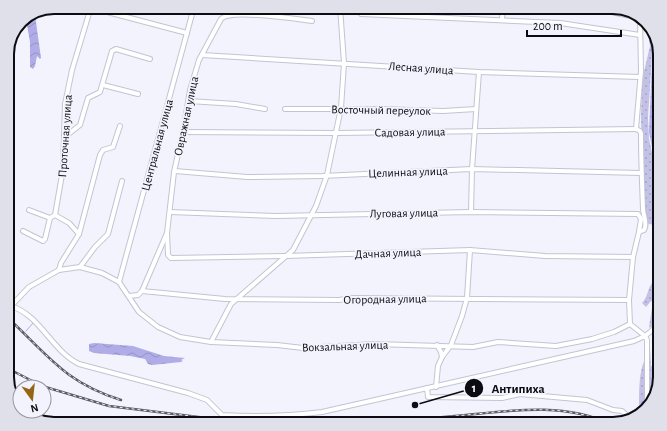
<svg xmlns="http://www.w3.org/2000/svg" width="667" height="431" viewBox="0 0 667 431" font-family="'Alegreya Sans',sans-serif">
<style>
.green{fill:url(#green-dots)}
.water{fill:url(#water-waves)}
.lines{fill:none;stroke-linecap:round;stroke-linejoin:round}
.stream{stroke:#b0ace7;stroke-width:1}
.minor-casing{stroke:#c4c3d4;stroke-width:6}
.minor{stroke:#fff;stroke-width:4}
.rail-casing{stroke:#5b5b63;stroke-width:2.5}
.rail{stroke:#f3f3fd;stroke-width:1;stroke-dasharray:3;stroke-linecap:butt}
.labels{text-anchor:middle;stroke-width:3.5;stroke-linejoin:round;paint-order:stroke}
.street-label{font-size:12px;fill:#0b0b11;stroke:#f3f3fd}
.rim{fill:none;stroke:#0b0b11;stroke-width:2}
.leader{fill:none;stroke:#0b0b11;stroke-width:1.5}
.callout-dot{fill:#0b0b11;stroke:#f3f3fd;stroke-width:1.5}
.mark-label{font-size:12px;text-anchor:middle;font-weight:bold;fill:#fff}
.callout-label{font-size:13px;text-anchor:middle;font-weight:bold;fill:#0b0b11;stroke:#f3f3fd;stroke-width:3.5;stroke-linejoin:round;paint-order:stroke}
</style>
<defs>
<pattern id="green-dots" width="8" height="8" patternUnits="userSpaceOnUse"><rect width="8" height="8" fill="#c3c1e6"/><path d="M2 2h.1M6 6h.1" fill="none" stroke="#a6a4c4" stroke-width="1.8" stroke-linecap="round"/></pattern>
<pattern id="water-waves" width="16" height="10" patternUnits="userSpaceOnUse"><rect width="16" height="10" fill="#b0ace7"/><path d="M0 5q4-4 8 0t8 0" fill="none" stroke="#9693c5"/></pattern>
</defs>
<rect width="100%" height="100%" fill="#f3f3fd"/>
<!-- green -->
<g class="green">
<path d="M647,29L653,40L648,117L649,139L660,188V316L655,319L657,321L650,328L649,327L653,302L651,301L646,307L642,303C649,296 647,286 655,280L657,247L659,243L657,226L646,223L643,197L641,118L642,80L650,46Z"/>
<path d="M650,348L651,366L656,367C656,380 659,397 648,406Z"/>
<path d="M645,359L644,403L642,405H639C639,390 639,372 645,359Z"/>
</g>
<!-- water -->
<g class="water">
<polygon points="35,15 41,58 40,59 37,56 35,66 33,69 30,67 30,42 26,19"/>
<polygon points="653,40 660,51 660,188 649,132"/>
<polygon points="94,343 133,346 164,356 185,358 181,360 183,361 181,362 152,365 148,364 145,359 130,356 94,353 89,351 89,344"/>
</g>
<g class="lines">
<!-- stream -->
<polyline class="stream" points="26,331 33,323 30,319"/>
<!-- minor casing -->
<g class="minor-casing">
<g id="minor">
<polyline points="83,7 96,9 187,33"/>
<polyline points="587,7 640,18"/>
<polyline points="361,14 560,23 640,35"/>
<path d="M640,17L641,71L636,129L640,131L641,134C641,159 642,184 643,209C643,215 648,224 644,230L639,232L633,257L629,300L630,324L645,336L647,340V408"/>
<polyline points="502,19 503,7"/>
<polyline points="202,55 479,72 640,77"/>
<polyline points="103,85 138,94"/>
<polyline points="189,101 236,104 265,109"/>
<polyline points="285,109 380,109 443,111 476,109"/>
<polyline points="183,132 336,133 636,129"/>
<polyline points="66,136 80,125 88,98 100,92 112,51 116,49 150,59"/>
<polyline points="175,171 247,177 322,176 472,169 641,173"/>
<polyline points="29,210 50,218"/>
<polyline points="170,212 276,216 471,212 638,214 641,219 639,232"/>
<polyline points="471,212 472,169 479,72"/>
<polyline points="55,215 69,223 79,234"/>
<polyline points="23,231 43,241 45,239 50,218 55,215 63,169 65,104 72,70 91,7"/>
<polyline points="167,233 168,255 171,258 286,256 470,250 545,256 633,257"/>
<polyline points="80,267 95,247 108,234 122,181"/>
<polyline points="59,270 61,263 79,234 100,155 103,150 113,147 120,126"/>
<polyline points="119,282 194,7"/>
<polyline points="142,291 225,299 339,300 352,298 629,300"/>
<path d="M129,296L138,295L142,291L167,233L174,172L183,132L190,90L199,60L221,19C230,9 297,19 312,21"/>
<polyline points="7,306 11,306 29,287 59,270 80,267 102,273 119,282 139,312 158,327 180,337 211,342 277,345 303,348 375,344 473,347 498,342 556,346 592,339 614,332 630,324"/>
<path d="M11,306C40,315 52,351 79,364L188,393L207,400L222,415C256,417 289,416 322,412L634,341L645,336L660,324"/>
<polyline points="211,342 231,304 293,250 316,206 327,175 341,108 344,63 340,7"/>
<polyline points="437,345 441,352 442,357"/>
<polyline points="436,387 438,366 442,357 451,345 462,316 467,298 470,250"/>
<polyline points="427,388 428,397 502,398 520,394 587,400 613,410 622,411 631,419"/>
</g>
</g>
<!-- minor -->
<use href="#minor" class="minor"/>
<!-- rail casing -->
<g class="rail-casing">
<g id="rail">
<path d="M7,317C48,355 64,382 121,400"/>
<polyline points="7,368 42,386 109,406 255,424"/>
<path d="M366,424C400,421 433,418 466,415C515,410 565,403 610,424"/>
</g>
</g>
<!-- rail -->
<use href="#rail" class="rail"/>
</g>
<g class="labels">
<!-- street labels -->
<g class="street-label">
<text transform="translate(421 68) rotate(4)" y="4">Лесная улица</text>
<text transform="translate(381 110) rotate(1)" y="4">Восточный переулок</text>
<text transform="translate(186 116) rotate(-78)" y="4">Овражная улица</text>
<text transform="translate(410 132) rotate(-1)" y="4">Садовая улица</text>
<text transform="translate(65 136) rotate(-86)" y="4">Проточная улица</text>
<text transform="translate(157 145) rotate(-75)" y="4">Центральная улица</text>
<text transform="translate(408 172) rotate(-2)" y="4">Целинная улица</text>
<text transform="translate(404 213) rotate(-1)" y="4">Луговая улица</text>
<text transform="translate(388 253) rotate(-2)" y="4">Дачная улица</text>
<text transform="translate(385 299) rotate(-1)" y="4">Огородная улица</text>
<text transform="translate(345 346) rotate(-2)" y="4">Вокзальная улица</text>
</g>
</g>
<!-- crop -->
<path d="M0 0H667V431H0ZM54 14H613A40 40 0 0 1 653 54V377A40 40 0 0 1 613 417H54A40 40 0 0 1 14 377V54A40 40 0 0 1 54 14Z" fill="#e0e0ea" fill-rule="evenodd"/>
<path class="rim" d="M54 14H613A40 40 0 0 1 653 54V377A40 40 0 0 1 613 417H54A40 40 0 0 1 14 377V54A40 40 0 0 1 54 14Z"/>
<!-- callouts -->
<path class="leader" d="M415 405L474 388"/>
<g class="callout-dot">
<circle cx="415" cy="405" r="4"/>
<circle cx="474" cy="388" r="10"/>
</g>
<g class="mark-label">
<text x="474" y="392">1</text>
</g>
<g class="callout-label">
<text x="518" y="393">Антипиха</text>
</g>
<!-- north arrow -->
<g transform="translate(32 399) rotate(165)"><circle r="19" fill="#f3f3fd" stroke="#96969f"/>
<path d="M0-3L7 15L0 10L-7 15Z" fill="#956515"/>
<text y="-6" font-size="11" font-weight="bold" text-anchor="middle" fill="#0b0b11">N</text>
</g>
<!-- scale -->
<path d="M527 30v6h94v-6" fill="none" stroke="#0b0b11" stroke-width="2"/>
<text x="533" y="30" font-size="12" fill="#0b0b11" stroke="#f3f3fd" stroke-width="3" paint-order="stroke">200 m</text>
</svg>
